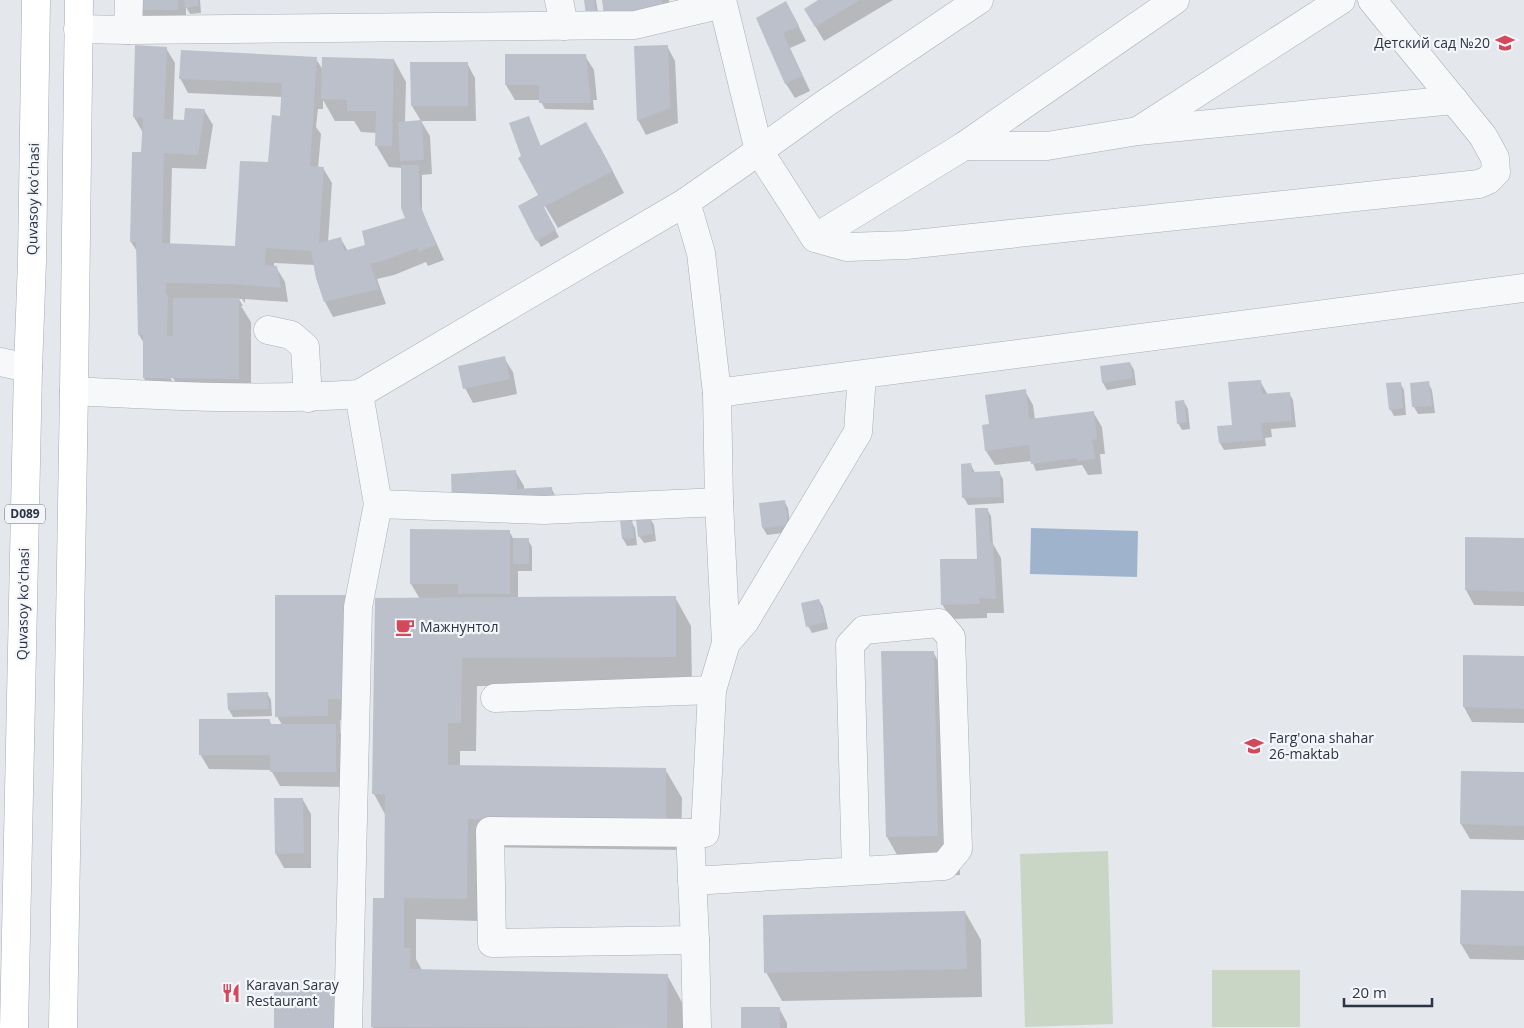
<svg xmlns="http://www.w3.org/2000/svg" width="1524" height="1028" viewBox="0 0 1524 1028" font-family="'Open Sans',sans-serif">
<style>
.green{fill:#c9d6c5}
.water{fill:#9fb4cc}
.shadow{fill:#0003;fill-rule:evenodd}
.building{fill:#bbc0ca}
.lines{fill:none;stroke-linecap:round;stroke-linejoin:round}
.minor-casing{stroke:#a9aeb7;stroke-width:29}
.major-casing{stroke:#a3abb8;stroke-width:29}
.minor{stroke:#f7f8fa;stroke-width:28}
.major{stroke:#fff;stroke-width:28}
.labels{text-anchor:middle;stroke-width:4.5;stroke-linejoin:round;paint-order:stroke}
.shield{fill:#f4f6f9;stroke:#676e7b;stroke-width:1}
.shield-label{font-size:12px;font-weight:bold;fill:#2b3445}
.poi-label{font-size:14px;fill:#2b3445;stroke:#f4f6f9;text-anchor:start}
.street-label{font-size:14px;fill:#2b3445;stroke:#f4f6f9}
</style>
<rect width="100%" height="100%" fill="#e4e7ec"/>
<!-- green -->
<g class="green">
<polygon points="1108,851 1113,1024 1025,1027 1020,854"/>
<rect x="1212" y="970" width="88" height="57"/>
</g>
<!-- water -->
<polygon class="water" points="1031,528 1138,531 1137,577 1030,574"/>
<!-- shadow -->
<g class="shadow">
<polygon points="140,0 200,0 201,13 190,14 186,7 186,24 149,24 140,10"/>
<polygon points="585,0 596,0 599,20"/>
<polygon points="603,0 669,0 671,25"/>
<polygon points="821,0 893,0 824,41 805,9"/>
<polygon points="794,17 806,41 790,48 810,91 795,98 786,84 757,19"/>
<polygon points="667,46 675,61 678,123 646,135 638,120"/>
<path d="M166,48L175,63L173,120L185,121L204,110L213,125L206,169L172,168L170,245L236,247L269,164L282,117V97L188,93L180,78L316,59L323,70L394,60L406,82L405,122L421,121L412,106L467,63L475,78L476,121H421L430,136L432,174L422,175V211L444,260L428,266L426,262L394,275L377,279L386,304L333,317L325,302L315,265L274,263V267H276L285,282L288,302L245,299V303L242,299H239L243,306H241L251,322V401L186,400L170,373L168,374L179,393H152L144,378V343L139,335L138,253L131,242L142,153V131L134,117ZM323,100L335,121H354L361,132L377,133L376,145L389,167L402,168L407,219L367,246L348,251L341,239L328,242L332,183L323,168H318L321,134L316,127L318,109H323Z"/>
<polygon points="585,56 594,70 597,100 593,100 594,110 545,109 540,100 515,100 506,85"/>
<polygon points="532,124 541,147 599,145 624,193 558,228 545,206 523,157"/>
<polygon points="537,197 559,237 541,247 537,240"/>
<polygon points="504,358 513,372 517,394 473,403 465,388"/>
<polygon points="1130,363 1134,370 1136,385 1107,390 1103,383 1101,367"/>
<polygon points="1260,381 1268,395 1289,393 1293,400 1296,427 1271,429 1272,437 1265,438 1266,446 1224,450 1220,443 1233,426"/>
<polygon points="1400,383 1404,390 1406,415 1394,416 1390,409"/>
<polygon points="1428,383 1432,390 1435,413 1418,414 1414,407"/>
<polygon points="1025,391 1033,405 1035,420 1093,412 1102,427 1105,454 1100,454 1102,474 1088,475 1082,465 1036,471 1032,461 995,465 986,451 990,425"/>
<polygon points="1184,402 1188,409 1190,429 1182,430 1178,423"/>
<polygon points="962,465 971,465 975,473 999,472 1003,479 1004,503 968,505 964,498"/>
<polygon points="515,471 524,486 524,489 551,488 555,495 556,508 508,511"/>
<polygon points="784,501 788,508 791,532 767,535 763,528"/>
<polygon points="987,509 991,516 993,544 1001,558 1004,613 987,613 987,618 951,619 942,604 978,561"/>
<polygon points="650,518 654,525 656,541 644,543 639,536"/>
<polygon points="631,521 635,528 637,545 627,546 623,539"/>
<polygon points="509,531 514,540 528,540 532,547 532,571 518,571 518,598 675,597 691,626 692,685 477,686 476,751 460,751 460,766 665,769 682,798 681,850 479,847 479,921 416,919 416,959 422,970 667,975 683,1004 683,1028 373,1028 373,1027 385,899 386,816 374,794 420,599 411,584"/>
<polygon points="1466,538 1524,539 1524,606 1474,605 1466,590"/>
<polygon points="276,596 359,720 340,720 340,733 344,740 344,787 280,786 271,770 209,769 200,754 269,720 272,725 282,725 277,716"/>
<polygon points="819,600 823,607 828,629 812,633 808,626"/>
<polygon points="933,652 955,691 960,875 909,876 887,837"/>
<polygon points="1524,657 1524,723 1472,722 1464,707"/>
<polygon points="267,693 271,700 272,716 233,717 229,710"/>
<polygon points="1524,773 1524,840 1470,839 1461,824"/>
<polygon points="303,800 311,814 311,868 284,868 276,854"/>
<polygon points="1524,892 1524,960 1470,959 1461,944"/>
<polygon points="965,912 981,940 982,997 782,1001 766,972"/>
<polygon points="779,1008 787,1023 787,1028 742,1028"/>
</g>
<!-- building -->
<g class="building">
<rect x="139" y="0" width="39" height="10"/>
<polygon points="184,0 198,0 198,6 185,8"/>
<polygon points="584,0 594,0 596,13 586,15"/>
<polygon points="602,0 662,0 663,11 604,16"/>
<polygon points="818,0 860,0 815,27 804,9"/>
<polygon points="786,1 799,26 783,33 802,76 785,84 756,18"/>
<polygon points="135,45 167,47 164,119 184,120 185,108 205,109 198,155 164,153 162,243 235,246 240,161 268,162 272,115 280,116 282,83 179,79 181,50 317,57 310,166 324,167 319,243 341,237 344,251 365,245 362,231 405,218 401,208 401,165 419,165 419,202 436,245 419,252 417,248 385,260 370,264 379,289 324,302 316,278 311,251 266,248 265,265 277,266 281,288 232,284 166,283 166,295 168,295 167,336 173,336 173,298 239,298 239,379 143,378 143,335 138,335 136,242 130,242 132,152 141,152 143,118 133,117"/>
<polygon points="668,45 670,108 637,121 634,46"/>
<polygon points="505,54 586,54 591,103 539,103 539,85 505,85"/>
<polygon points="322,57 394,59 392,146 375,146 376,111 347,111 347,100 321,99"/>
<polygon points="410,62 468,62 468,106 411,106"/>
<polygon points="529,116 540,146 586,122 613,171 544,207 556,230 536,241 518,206 538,195 518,158 521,156 509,123"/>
<polygon points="422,120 424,160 400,161 398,122"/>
<polygon points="505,356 510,379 463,389 458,366"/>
<polygon points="1130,362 1133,378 1102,383 1100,366"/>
<polygon points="1261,380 1262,394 1290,392 1292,421 1261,423 1263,440 1219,443 1217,426 1232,425 1228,382"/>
<polygon points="1429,381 1432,406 1412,407 1410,383"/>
<polygon points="1401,382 1403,408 1389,410 1386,383"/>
<polygon points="1026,389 1029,419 1094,411 1097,439 1092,440 1095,459 1078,461 1077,458 1031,464 1029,445 985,451 982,425 989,424 985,395"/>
<polygon points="1184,400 1187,422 1177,424 1175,401"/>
<polygon points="971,463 972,472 1000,471 1001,497 962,498 961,464"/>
<polygon points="516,470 517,489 552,487 553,501 452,502 451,474"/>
<polygon points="785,500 788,525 762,528 759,503"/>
<polygon points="975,508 988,508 990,542 993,542 996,599 979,598 980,604 941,605 940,559 977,559"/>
<polygon points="650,516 653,534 638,537 636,519"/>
<polygon points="632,519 634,538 622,539 620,520"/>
<polygon points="410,529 510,530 510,594 458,594 458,584 410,584"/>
<polygon points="1465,537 1524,538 1524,592 1465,590"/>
<rect x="513" y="538" width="16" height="26"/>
<polygon points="275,595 347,595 347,699 328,699 328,716 275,717"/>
<polygon points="676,596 676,657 462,658 461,723 448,723 448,765 666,768 666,822 468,819 467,899 404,898 404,948 411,948 410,969 668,974 667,1028 371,1027 373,898 384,898 385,794 372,794 375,598"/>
<polygon points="819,599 825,622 806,627 801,603"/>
<polygon points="881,651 934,651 938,836 886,837"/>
<polygon points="1463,655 1524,656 1524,709 1463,707"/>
<polygon points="268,692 269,709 228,710 227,693"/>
<polygon points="199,719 270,719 270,724 336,724 336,772 270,772 270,755 199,755"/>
<polygon points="1461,771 1524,772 1524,826 1460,824"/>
<polygon points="274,798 303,798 304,853 275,854"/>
<polygon points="1461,890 1524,891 1524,946 1460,944"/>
<polygon points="965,911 967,969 764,973 763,915"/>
<polygon points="337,989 337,1028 274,1028 274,990"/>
<rect x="741" y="1007" width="39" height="21"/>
</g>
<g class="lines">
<!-- minor casing -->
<g class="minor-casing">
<g id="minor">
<polyline points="559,0 564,26"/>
<polyline points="979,0 823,105 759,151 815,238 847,247 906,245 1479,184 1488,180 1496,172 1495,158 1483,136 1372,0"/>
<polyline points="128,30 129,0"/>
<polyline points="1141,129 1341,0"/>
<polyline points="964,146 1047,146 1138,131 1454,100"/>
<polyline points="686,202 701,253 717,393 719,502 726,643 712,690 705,833 490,831 492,943 695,940 697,1028"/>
<polyline points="815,238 964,146 1175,0"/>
<polyline points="268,330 291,335 305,347 308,398"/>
<polyline points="0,362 28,368"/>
<path d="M74,391C169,396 264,401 359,394L686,202L759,151L723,4L635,25L128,30L78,29"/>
<polyline points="717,393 1524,288"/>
<polyline points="359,394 378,504 544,510 719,502"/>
<polyline points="726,643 745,621 858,432 862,375"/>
<polyline points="495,698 712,690"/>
<polyline points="690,833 695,940"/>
<polyline points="692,881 944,866 958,849 951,637 939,623 864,630 850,645 856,871"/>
<polyline points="348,1028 358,607 378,504"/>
</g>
</g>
<!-- major casing -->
<g class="major-casing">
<g id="major">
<polyline points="14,1028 28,368 32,261 36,0"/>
<polyline points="63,1028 74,391 79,0"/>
</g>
</g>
<!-- minor -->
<use href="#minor" class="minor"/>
<!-- major -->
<use href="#major" class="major"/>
</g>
<!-- icons -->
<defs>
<g id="school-bare" transform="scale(1.5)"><path d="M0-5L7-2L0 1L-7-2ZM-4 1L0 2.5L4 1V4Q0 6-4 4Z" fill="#d1495b" stroke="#f4f6f9" stroke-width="2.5" paint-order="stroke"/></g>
<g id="cafe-bare" transform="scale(1.5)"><path d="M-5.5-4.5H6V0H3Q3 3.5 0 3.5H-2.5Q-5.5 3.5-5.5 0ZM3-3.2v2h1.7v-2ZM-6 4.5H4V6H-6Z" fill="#d1495b" stroke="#f4f6f9" stroke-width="2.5" paint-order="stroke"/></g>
<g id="restaurant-bare" transform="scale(1.5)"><path d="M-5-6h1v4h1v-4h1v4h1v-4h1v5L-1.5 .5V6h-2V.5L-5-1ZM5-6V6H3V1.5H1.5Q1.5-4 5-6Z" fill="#d1495b" stroke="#f4f6f9" stroke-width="2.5" paint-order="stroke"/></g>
</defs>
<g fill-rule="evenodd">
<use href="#school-bare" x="1505" y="43"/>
<use href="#cafe-bare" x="405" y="627"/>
<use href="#school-bare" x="1254" y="746"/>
<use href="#restaurant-bare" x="231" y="993"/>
</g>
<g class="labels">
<!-- shield labels -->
<rect class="shield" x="5" y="504.5" width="40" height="19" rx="4"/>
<g class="shield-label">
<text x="25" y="518">D089</text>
</g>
<!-- poi labels -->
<g class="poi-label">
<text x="1490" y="48" text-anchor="end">Детский сад №20</text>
<text x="420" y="632">Мажнунтол</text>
<text x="1269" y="743">Farg'ona shahar<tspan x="1269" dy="16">26-maktab</tspan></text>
<text x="246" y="990">Karavan Saray<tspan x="246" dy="16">Restaurant</tspan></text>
</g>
<!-- street labels -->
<g class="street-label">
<text transform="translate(33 199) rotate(-89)" y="5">Quvasoy koʻchasi</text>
<text transform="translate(23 604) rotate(-89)" y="5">Quvasoy koʻchasi</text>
</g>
</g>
<!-- scale -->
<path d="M1344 998v8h88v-8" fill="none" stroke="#2b3445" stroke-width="2.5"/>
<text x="1352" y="998" font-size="15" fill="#2b3445" stroke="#f4f6f9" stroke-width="4" paint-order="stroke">20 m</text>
</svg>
